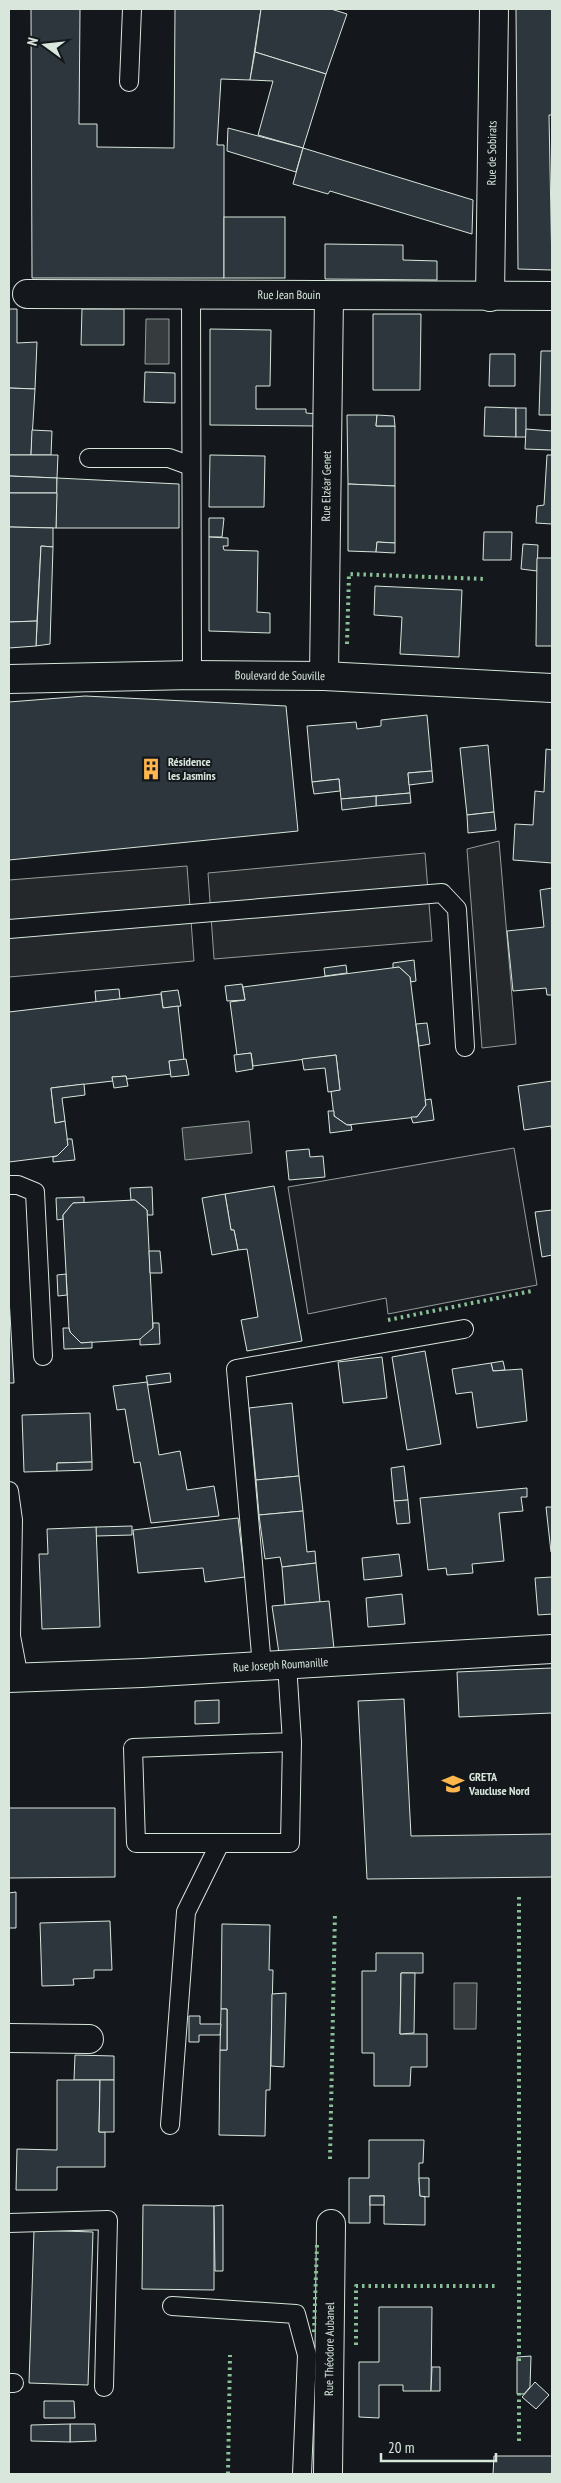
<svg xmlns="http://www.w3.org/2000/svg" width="561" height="2483" viewBox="0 0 561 2483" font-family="'PT Sans Narrow',sans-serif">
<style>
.green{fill:#202428;stroke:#939e99}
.parking{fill:#24282b;stroke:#939e99}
.water{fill:#363b3e;stroke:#939e99}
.building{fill:#2c363c;stroke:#d8e6dc}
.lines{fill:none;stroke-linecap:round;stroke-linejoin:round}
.lane-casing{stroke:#d8e6dc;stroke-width:20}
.street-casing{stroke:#d8e6dc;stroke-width:30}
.lane{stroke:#14181c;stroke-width:18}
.street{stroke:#14181c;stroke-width:28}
.hedge{stroke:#8ac095;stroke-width:4;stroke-dasharray:2.5 4;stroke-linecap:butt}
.labels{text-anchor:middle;stroke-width:4;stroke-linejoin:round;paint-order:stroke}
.street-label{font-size:12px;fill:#d8e6dc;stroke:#14181c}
.poi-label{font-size:12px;font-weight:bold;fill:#d8e6dc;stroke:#14181c;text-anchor:start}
</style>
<rect width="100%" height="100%" fill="#14181c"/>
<!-- green -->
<polygon class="green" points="514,1148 537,1285 388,1314 386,1298 308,1314 288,1187"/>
<!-- parking -->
<g class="parking">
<polygon points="499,841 516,1044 482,1048 467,849"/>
<polygon points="425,853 432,941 214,959 208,873"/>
<polygon points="187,866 194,961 9,977 9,880"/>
</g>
<!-- water -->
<g class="water">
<polygon points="146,319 169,319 169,364 145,364"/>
<polygon points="249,1121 252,1153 185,1160 182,1128"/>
<polygon points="454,1983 477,1983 476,2029 454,2029"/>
</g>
<!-- building -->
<g class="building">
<polygon points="31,9 80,9 79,124 97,124 97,147 174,148 175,9 261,9 250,80 221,79 217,145 224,145 224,278 32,278"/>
<polygon points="261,9 331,9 347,14 326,74 255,52"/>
<polygon points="516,9 552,9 552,115 549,115 552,270 518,269"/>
<polygon points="255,52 326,74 303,148 258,135 273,81 250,80"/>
<polygon points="228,128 303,148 296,172 227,151"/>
<polygon points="303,148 473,200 472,234 330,191 328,194 293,184"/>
<rect x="224" y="217" width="61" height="61"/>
<polygon points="325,244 403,245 403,260 437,261 437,280 325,279"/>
<polygon points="9,309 17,309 17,343 37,342 35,389 9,388"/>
<polygon points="82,309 124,309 124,345 81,345"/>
<polygon points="373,314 421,314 420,390 373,390"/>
<polygon points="210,329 271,330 270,386 256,386 256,409 306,409 306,413 318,414 318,426 210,425"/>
<polygon points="541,351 552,351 552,415 539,415"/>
<polygon points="490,354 515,354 515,386 489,386"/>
<polygon points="145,372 175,373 175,403 144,402"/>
<polygon points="9,388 35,389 31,455 9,455"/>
<polygon points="485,407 516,408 516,437 484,436"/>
<rect x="516" y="408" width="10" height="29"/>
<polygon points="347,415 377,415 376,426 395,426 395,486 348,484"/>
<polygon points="377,415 394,416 395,426 376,426"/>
<polygon points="526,429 552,431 552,450 525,449"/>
<polygon points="32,430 52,431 51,455 31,455"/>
<polygon points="9,455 58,455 57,478 9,476"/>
<polygon points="210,455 265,456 264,507 209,507"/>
<polygon points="547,455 552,455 552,524 536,523 537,506 544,505"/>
<polygon points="9,476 57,478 57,493 9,493"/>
<polygon points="57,478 179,484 179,528 56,528"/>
<polygon points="348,484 395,486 395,543 377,542 376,552 348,551"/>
<polygon points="9,493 57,493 56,528 9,527"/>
<polygon points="209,518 224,518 222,537 209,537"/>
<polygon points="9,527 53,528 53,547 41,546 37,621 9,622"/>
<polygon points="484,532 512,532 511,560 483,560"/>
<polygon points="209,537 228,538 228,546 223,546 224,550 258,551 257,612 270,613 270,633 209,631"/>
<polygon points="377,542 395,543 395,553 376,552"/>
<polygon points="523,544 538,545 537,571 521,569"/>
<polygon points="41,546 53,547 50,644 36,646"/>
<polygon points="537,558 552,558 552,646 536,646"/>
<polygon points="375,586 462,590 459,657 400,654 402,617 374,615"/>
<polygon points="37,621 36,646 9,648 9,622"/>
<polygon points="85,696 286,706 298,831 9,860 9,702"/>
<polygon points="427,715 432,771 408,773 410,793 341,799 339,779 312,782 307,726 356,722 357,729 381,726 381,720"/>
<polygon points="488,745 494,812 467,815 460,748"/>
<polygon points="546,749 552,750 552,863 513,860 515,824 533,825 535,791 544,792"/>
<polygon points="432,771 433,782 409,785 408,773"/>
<polygon points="339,779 340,791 314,794 312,782"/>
<polygon points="410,793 411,803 376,806 376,796"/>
<polygon points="376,796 376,806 342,810 341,799"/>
<polygon points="494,812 496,830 468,833 467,815"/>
<polygon points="552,888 552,995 547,995 546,988 513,991 507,931 544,927 540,890"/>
<polygon points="414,960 416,981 411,982 410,977 399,967 393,968 393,963"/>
<polygon points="346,965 347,973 325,976 324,968"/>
<polygon points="399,967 410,977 426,1105 417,1117 347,1125 334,1116 331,1091 340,1090 336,1055 253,1066 251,1053 237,1055 230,1002 245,1000 243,987"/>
<polygon points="242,984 245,1000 227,1001 225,986"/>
<polygon points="119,989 120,999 96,1002 95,991"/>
<polygon points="178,990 181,1006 163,1008 161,992"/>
<polygon points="161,994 163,1008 178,1006 184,1060 169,1061 171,1074 127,1079 126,1076 112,1077 113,1081 51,1088 55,1123 65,1121 68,1145 57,1156 9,1162 9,1012"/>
<polygon points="427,1023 430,1044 419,1046 416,1024"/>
<polygon points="251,1053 253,1069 236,1072 234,1055"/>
<polygon points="336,1055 340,1090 328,1092 325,1068 304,1070 302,1059"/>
<polygon points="186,1059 189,1075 171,1077 169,1061"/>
<polygon points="126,1076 128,1086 114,1088 112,1077"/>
<polygon points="552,1081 552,1134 551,1126 524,1130 518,1086"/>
<polygon points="84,1084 85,1095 62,1098 65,1121 55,1123 51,1088"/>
<polygon points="431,1099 434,1120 413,1123 411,1117 417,1117 426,1105 425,1100"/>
<polygon points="328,1111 334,1111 334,1116 347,1125 351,1125 352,1130 330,1133"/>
<polygon points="67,1139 72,1139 75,1160 53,1162 53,1157 57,1156 68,1145"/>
<polygon points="309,1149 310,1157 323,1156 325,1177 289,1180 286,1151"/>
<polygon points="274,1186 302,1341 247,1351 241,1320 258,1317 247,1249 238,1250 234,1230 231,1230 225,1194"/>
<polygon points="152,1187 153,1215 147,1215 147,1210 135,1200 131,1200 130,1188"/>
<polygon points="225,1194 231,1230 234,1230 238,1250 212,1255 202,1198"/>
<polygon points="84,1197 84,1203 73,1203 63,1215 63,1219 57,1220 56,1198"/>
<polygon points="135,1200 147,1210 153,1328 143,1339 81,1343 70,1332 69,1328 63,1215 73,1203"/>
<polygon points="552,1210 552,1255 542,1257 535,1212"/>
<polygon points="149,1251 160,1251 162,1273 150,1273"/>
<polygon points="66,1274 67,1295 58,1296 57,1275"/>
<polygon points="9,1298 14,1383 9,1383"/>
<polygon points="153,1323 159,1323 160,1344 140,1345 140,1339 153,1328"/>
<polygon points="63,1328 69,1328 70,1332 81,1343 92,1342 92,1348 64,1349"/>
<polygon points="425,1351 441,1444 407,1450 392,1357"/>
<polygon points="382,1357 387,1398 343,1403 338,1362"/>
<polygon points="503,1361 505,1370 493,1371 491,1363"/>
<polygon points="491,1363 493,1371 522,1369 527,1421 477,1428 472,1392 456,1394 452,1369"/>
<polygon points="170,1373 171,1382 148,1385 146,1376"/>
<polygon points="147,1382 159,1455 180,1451 187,1490 214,1486 219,1516 151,1523 140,1462 134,1463 125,1409 117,1410 113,1386"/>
<polygon points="292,1403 299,1476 256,1480 249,1408"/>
<polygon points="90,1413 92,1462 57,1463 57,1471 24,1472 22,1415"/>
<polygon points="92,1462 92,1470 57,1471 57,1463"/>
<polygon points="404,1466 408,1500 394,1501 391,1468"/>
<polygon points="299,1476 303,1511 259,1515 256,1480"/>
<polygon points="527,1488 527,1497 521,1497 523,1511 499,1513 504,1561 472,1564 473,1573 447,1575 446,1568 428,1570 420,1498"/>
<polygon points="408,1500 410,1523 397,1524 394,1501"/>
<polygon points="546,1507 552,1507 552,1552 551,1552"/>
<polygon points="303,1511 307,1552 315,1551 316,1563 282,1567 280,1557 265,1559 259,1515"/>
<polygon points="238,1518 245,1577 205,1582 203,1568 138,1573 133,1530"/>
<polygon points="132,1526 132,1535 96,1536 96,1527"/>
<polygon points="96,1527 100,1627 42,1629 39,1554 48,1554 47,1529"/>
<polygon points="399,1554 402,1576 364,1580 362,1558"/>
<polygon points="316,1563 320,1602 285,1605 282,1567"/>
<polygon points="552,1577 552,1614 538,1615 535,1578"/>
<polygon points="402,1594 405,1624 368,1627 366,1598"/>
<polygon points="329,1601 334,1649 280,1660 272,1606"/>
<polygon points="552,1668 552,1713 459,1717 457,1672"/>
<polygon points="404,1699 411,1836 552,1834 552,1877 367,1879 358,1701"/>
<polygon points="219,1700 219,1723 195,1724 195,1701"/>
<polygon points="9,1808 115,1808 115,1877 9,1878"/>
<polygon points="16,1892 16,1928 9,1928 9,1893"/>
<polygon points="110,1921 112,1970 94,1970 94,1978 73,1979 74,1985 42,1986 40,1923"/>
<polygon points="222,1924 270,1925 269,1970 273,1970 270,2090 266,2090 265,2136 219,2135 220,2050 227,2050 227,2009 221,2009"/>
<polygon points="376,1953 423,1953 423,1973 401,1973 400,2034 427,2034 427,2067 411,2067 410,2086 374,2086 374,2053 362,2053 362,1971 376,1971"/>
<polygon points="401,1973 415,1973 414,2033 400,2034"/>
<polygon points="286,1993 284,2067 271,2066 272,1994"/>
<polygon points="221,2009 227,2009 227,2050 220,2050"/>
<polygon points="189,2016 200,2016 200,2024 221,2024 220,2035 199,2035 199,2042 189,2042"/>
<polygon points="75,2055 114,2056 114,2080 74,2080"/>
<polygon points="57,2080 100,2080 99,2132 105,2132 105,2167 57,2167 57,2190 16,2190 17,2149 57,2150"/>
<polygon points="100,2080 114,2080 114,2132 99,2132"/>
<polygon points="369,2140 424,2140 423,2163 419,2163 419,2178 420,2196 425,2197 425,2225 384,2224 384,2196 370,2196 370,2223 349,2223 349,2178 369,2178"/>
<polygon points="419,2178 429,2178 429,2197 420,2196"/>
<rect x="370" y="2196" width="14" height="9"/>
<polygon points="143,2205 214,2206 214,2290 142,2289"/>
<polygon points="223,2205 223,2271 215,2271 214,2206"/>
<polygon points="34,2230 93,2232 88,2385 29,2383"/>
<polygon points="379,2307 432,2307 431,2391 403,2391 403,2385 379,2385 379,2418 359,2417 359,2362 379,2362"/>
<polygon points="531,2356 530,2387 524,2394 517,2394 517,2357"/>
<polygon points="432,2367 440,2367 440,2391 431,2391"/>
<polygon points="535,2382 549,2395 536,2409 522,2397"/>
<polygon points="44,2401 74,2401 75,2418 44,2418"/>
<polygon points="70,2424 95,2424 96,2441 70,2442"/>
<polygon points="70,2424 70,2442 31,2441 31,2425"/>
<polygon points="494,2456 552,2456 552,2474 493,2474"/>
</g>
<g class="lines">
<!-- lane casing -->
<g class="lane-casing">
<g id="lane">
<polyline points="129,82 132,9"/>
<polyline points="191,296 192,675"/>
<polyline points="89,458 169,458 191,466"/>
<polyline points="9,929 442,893 457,909 465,1047"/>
<polyline points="9,1185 18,1185 35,1192 43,1356"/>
<polyline points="9,1491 13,1520 11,1636 19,1678"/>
<polyline points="287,1664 292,1742 290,1843 136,1843 133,1748 292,1742"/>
<polyline points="262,1666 236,1369 464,1329"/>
<polyline points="170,2125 186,1912 220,1843"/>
<polyline points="9,2223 108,2220 104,2387"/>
<polyline points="172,2306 296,2314 307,2355 302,2474"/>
<polyline points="9,2383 14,2383"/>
</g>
</g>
<!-- street casing -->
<g class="street-casing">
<g id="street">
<path id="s1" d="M27,294L552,296"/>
<path id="s2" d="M490,297L494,9"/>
<path id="s3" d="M324,676L329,296"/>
<path id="s4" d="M9,679L192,675L324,676L552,688"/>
<path id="s5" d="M9,1678L142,1673L552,1649"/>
<polyline points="9,2038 89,2039"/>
<path id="s6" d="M328,2474L331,2224"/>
</g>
</g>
<!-- lane -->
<use href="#lane" class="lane"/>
<!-- street -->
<use href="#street" class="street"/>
<!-- hedge -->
<g class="hedge">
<polyline points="347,644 349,574 486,579"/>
<polyline points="388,1320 532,1291"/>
<polyline points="330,2159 335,1912"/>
<polyline points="314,2332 317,2245"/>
<polyline points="356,2345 356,2286 497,2286"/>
<polyline points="519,2361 519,1896"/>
<polyline points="519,2441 519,2390"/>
<polyline points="228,2474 230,2355"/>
</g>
</g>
<!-- icons -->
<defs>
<g id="building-bare" transform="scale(1.725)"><path d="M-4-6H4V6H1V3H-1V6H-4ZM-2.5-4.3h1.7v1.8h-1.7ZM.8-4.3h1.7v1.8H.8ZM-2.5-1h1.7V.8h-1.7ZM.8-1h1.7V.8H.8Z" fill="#ffb74d" stroke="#14181c" stroke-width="2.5" paint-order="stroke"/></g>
<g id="university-bare" transform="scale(1.725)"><path d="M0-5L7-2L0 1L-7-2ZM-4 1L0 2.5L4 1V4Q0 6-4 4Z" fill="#ffb74d" stroke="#14181c" stroke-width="2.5" paint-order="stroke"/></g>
</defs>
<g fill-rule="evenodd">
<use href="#building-bare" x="151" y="769"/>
<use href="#university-bare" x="453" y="1784"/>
</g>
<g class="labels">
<!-- street labels -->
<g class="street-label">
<text dy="4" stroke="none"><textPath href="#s2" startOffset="144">Rue de Sobirats</textPath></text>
<text dy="4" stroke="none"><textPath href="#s1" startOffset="262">Rue Jean Bouin</textPath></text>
<text dy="4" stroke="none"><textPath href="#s3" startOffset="190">Rue Elzéar Genet</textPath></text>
<text dy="4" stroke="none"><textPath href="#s4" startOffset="271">Boulevard de Souville</textPath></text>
<text dy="4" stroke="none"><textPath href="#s5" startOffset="272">Rue Joseph Roumanille</textPath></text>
<text dy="4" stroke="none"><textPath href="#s6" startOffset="125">Rue Théodore Aubanel</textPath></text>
</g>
<!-- poi labels -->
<g class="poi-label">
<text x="168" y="766">Résidence<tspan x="168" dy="14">les Jasmins</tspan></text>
<text x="469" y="1781">GRETA<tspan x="469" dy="14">Vaucluse Nord</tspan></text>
</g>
</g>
<!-- border -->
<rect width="561" height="2483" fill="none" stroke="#d8e6dc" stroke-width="20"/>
<!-- north arrow -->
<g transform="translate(45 45) rotate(285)" stroke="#14181c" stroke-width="4" paint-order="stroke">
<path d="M0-4L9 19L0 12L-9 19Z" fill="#d8e6dc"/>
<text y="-8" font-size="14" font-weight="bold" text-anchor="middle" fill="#d8e6dc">N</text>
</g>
<!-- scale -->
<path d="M381 2453v8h115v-8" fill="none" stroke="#d8e6dc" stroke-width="2.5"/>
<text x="388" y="2453" font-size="15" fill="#d8e6dc" stroke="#14181c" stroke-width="4" paint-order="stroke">20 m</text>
</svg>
